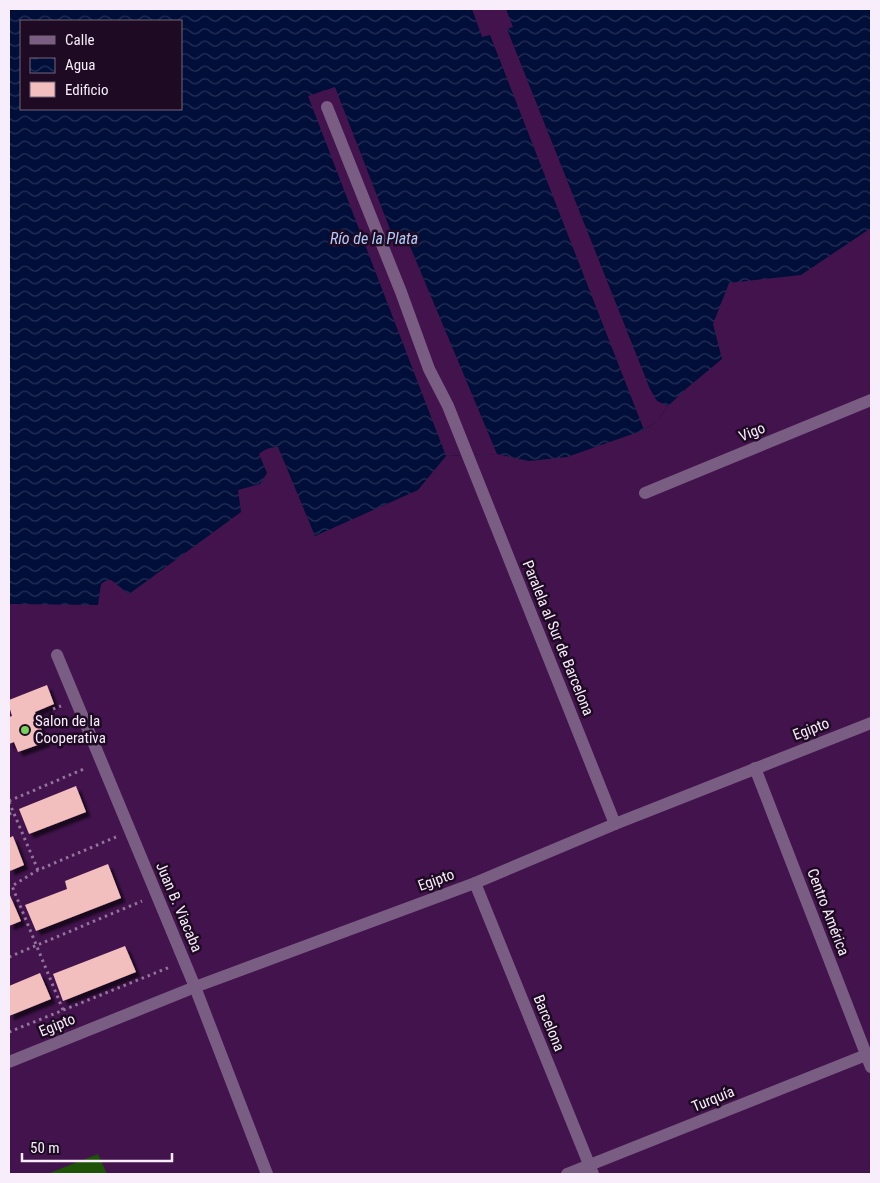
<svg xmlns="http://www.w3.org/2000/svg" width="880" height="1183" viewBox="0 0 880 1183" font-family="'Roboto Condensed',sans-serif">
<style>
.garden{fill:#1d5207}
.water{fill:url(#water-waves);fill-rule:evenodd}
.pier{fill:#42134d}
.building{fill:#f3bfbe;filter:url(#shadow)}
.lines{fill:none;stroke-linecap:round;stroke-linejoin:round}
.path{stroke:#93749a;stroke-width:3;stroke-dasharray:2.5 4;stroke-linecap:butt}
.minor{stroke:#7a5d82;stroke-width:12}
.poi-dot{fill:#76d25a;stroke:#1e0b23;stroke-width:2}
.labels{text-anchor:middle;stroke-width:5;stroke-linejoin:round;paint-order:stroke}
.street-label{font-size:15px;fill:#f8edfb;stroke:#1e0b23}
.poi-label{font-size:15px;fill:#f8edfb;stroke:#1e0b23;text-anchor:start}
.water-label{font-size:16px;font-style:italic;fill:#afccfa;stroke:#1e0b23}
</style>
<defs>
<pattern id="water-waves" width="16" height="10" patternUnits="userSpaceOnUse" patternTransform="scale(1.25)"><rect width="16" height="10" fill="#000e3a"/><path d="M0 5q4-4 8 0t8 0" fill="none" stroke="#263157"/></pattern>
<filter id="shadow"><feDropShadow dx="4.5" dy="4.5" stdDeviation="1" flood-color="#0009"/></filter>
</defs>
<rect width="100%" height="100%" fill="#42134d"/>
<!-- garden -->
<polygon class="garden" points="98,1154 107,1174 47,1174"/>
<!-- water -->
<path class="water" d="M9,9H871V228L801,275L729,283L713,324L722,359L687,388L668,406L657,421L644,430L567,457L529,461L497,454L446,456L418,490L315,536L278,447C270,447 265,449 259,454L267,473L260,484L238,490L241,512L129,594L111,580L105,581L101,584L98,605L9,604ZM21,21H181V109H21Z"/>
<!-- pier -->
<g class="pier">
<polygon points="472,9 506,9 513,27 507,29 650,389 657,401 668,406 657,421 644,430 490,35 482,37"/>
<polygon points="335,87 395,242 407,239 497,454 446,456 308,96"/>
</g>
<!-- building -->
<g class="building">
<polygon points="47,685 54,704 35,712 46,742 18,752 14,742 9,744 9,717 12,716 9,706 9,700"/>
<polygon points="76,786 86,812 29,834 19,809"/>
<polygon points="13,836 24,865 10,871 9,868 9,838"/>
<polygon points="108,864 121,898 36,931 25,905 67,889 65,881"/>
<polygon points="9,893 21,921 9,926"/>
<polygon points="125,946 136,972 63,1001 53,974"/>
<polygon points="40,973 51,999 9,1016 9,986"/>
</g>
<g class="lines">
<!-- path -->
<g class="path">
<polyline points="53,709 61,706"/>
<polyline points="9,801 86,768"/>
<polyline points="9,802 38,870"/>
<polyline points="9,814 14,812"/>
<polyline points="9,957 142,901"/>
<polyline points="63,1010 12,886 38,870 116,837"/>
<polyline points="9,1032 170,967"/>
</g>
<!-- minor -->
<g class="minor">
<polyline points="327,107 401,292 429,369 448,406 615,824"/>
<polyline points="645,493 871,400"/>
<polyline points="57,655 195,987 267,1174"/>
<polyline points="755,768 871,1067"/>
<polyline points="475,883 593,1174"/>
<polyline points="9,1062 195,987 475,883 615,824 871,723"/>
<polyline points="567,1174 871,1053"/>
</g>
</g>
<!-- markers -->
<circle class="poi-dot" cx="25" cy="730" r="5"/>
<g class="labels">
<!-- street labels -->
<g class="street-label">
<text transform="translate(752 432) rotate(-22)" y="5">Vigo</text>
<text transform="translate(558 638) rotate(68)" y="5">Paralela al Sur de Barcelona</text>
<text transform="translate(811 729) rotate(-21)" y="5">Egipto</text>
<text transform="translate(436 880) rotate(-20)" y="5">Egipto</text>
<text transform="translate(179 907) rotate(67)" y="5">Juan B. Viacaba</text>
<text transform="translate(828 912) rotate(69)" y="5">Centro América</text>
<text transform="translate(549 1023) rotate(68)" y="5">Barcelona</text>
<text transform="translate(57 1025) rotate(-22)" y="5">Egipto</text>
<text transform="translate(713 1099) rotate(-22)" y="5">Turquía</text>
</g>
<!-- poi labels -->
<g class="poi-label">
<text x="35" y="726">Salon de la<tspan x="35" dy="17">Cooperativa</tspan></text>
</g>
<!-- water labels -->
<g class="water-label">
<text x="374" y="244">Río de la Plata</text>
</g>
</g>
<!-- border -->
<rect width="880" height="1183" fill="none" stroke="#f8edfb" stroke-width="20"/>
<!-- legend -->
<rect x="20" y="20" width="162" height="90" fill="#1e0b23" stroke="#756579"/>
<rect x="30" y="36" width="25" height="8" fill="#7a5d82" stroke="#756579"/>
<text x="65" y="45" font-size="15" fill="#f8edfb">Calle</text>
<rect x="30" y="58" width="25" height="15" fill="url(#water-waves)" stroke="#756579"/>
<text x="65" y="70" font-size="15" fill="#f8edfb">Agua</text>
<rect x="30" y="82" width="25" height="15" fill="#f3bfbe" stroke="#756579"/>
<text x="65" y="95" font-size="15" fill="#f8edfb">Edificio</text>
<!-- scale -->
<path d="M22 1153v8h150v-8" fill="none" stroke="#f8edfb" stroke-width="2.5"/>
<text x="30" y="1153" font-size="15" fill="#f8edfb" stroke="#1e0b23" stroke-width="4" paint-order="stroke">50 m</text>
</svg>
